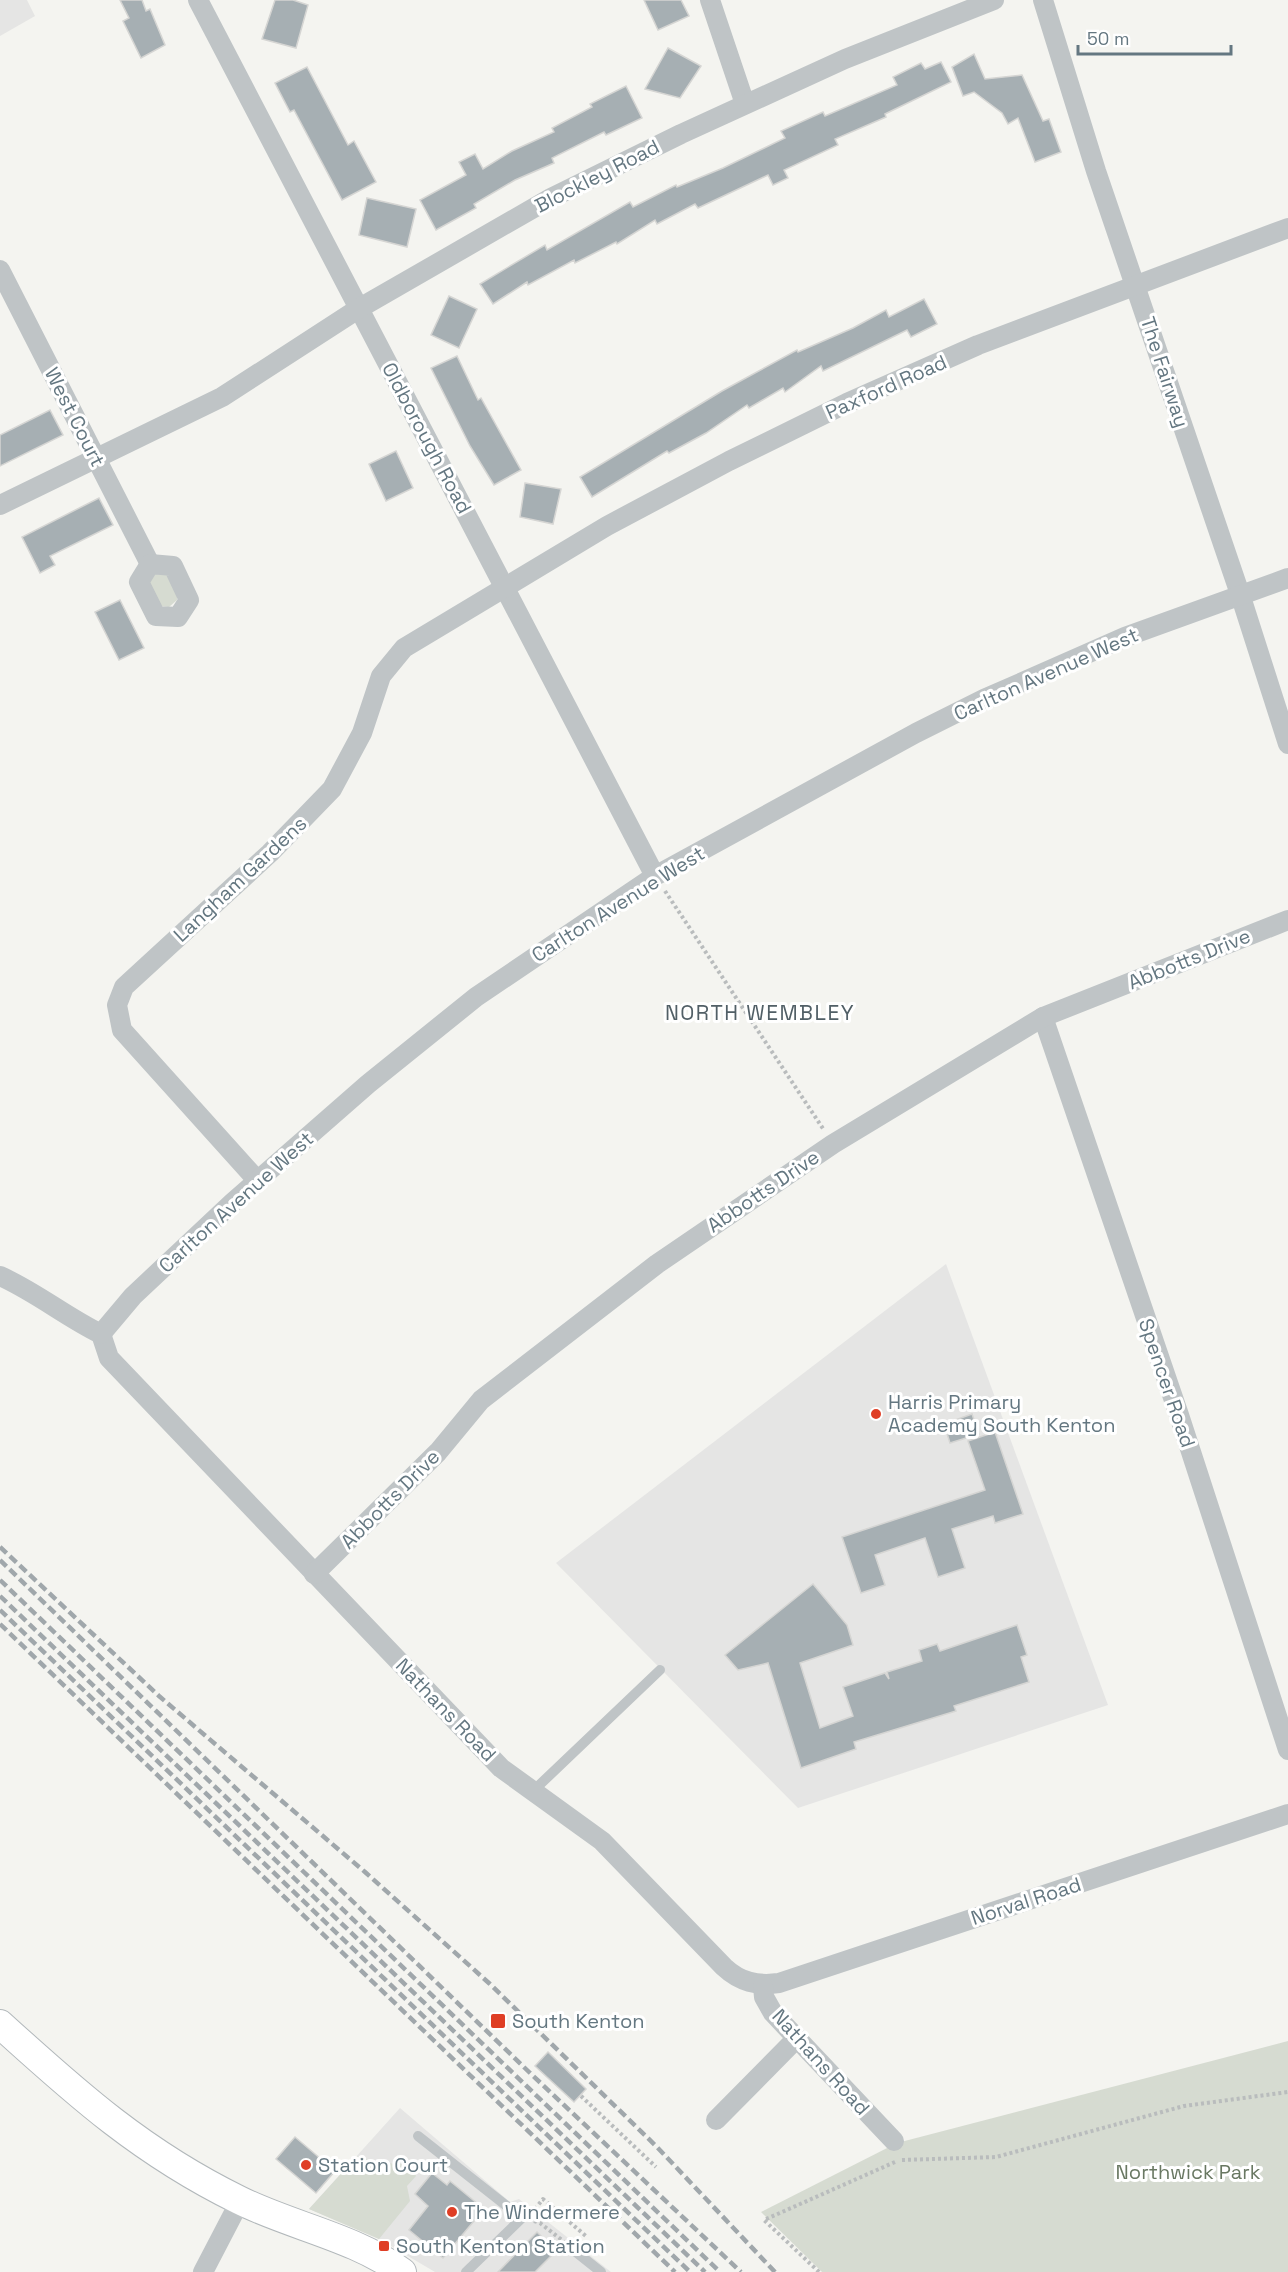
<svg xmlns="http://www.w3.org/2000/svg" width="1288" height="2272" viewBox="0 0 1288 2272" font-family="'Space Grotesk',sans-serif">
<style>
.built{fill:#e5e5e4}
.green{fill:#d6dbd1}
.building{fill:#a6afb3;stroke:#d5d5d3;stroke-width:1.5}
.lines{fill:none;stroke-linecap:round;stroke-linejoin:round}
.secondary-casing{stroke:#b2b8bb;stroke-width:30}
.path{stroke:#b9bcbd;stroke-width:4;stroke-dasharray:3 3;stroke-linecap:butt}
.lane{stroke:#bfc4c6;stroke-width:10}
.street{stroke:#bfc4c6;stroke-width:20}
.secondary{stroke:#fff;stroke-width:28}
.rail{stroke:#a0a7ab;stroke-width:4.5;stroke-dasharray:9 4.5;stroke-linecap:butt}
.poi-dot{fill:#df3e25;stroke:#fff;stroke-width:2}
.labels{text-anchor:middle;stroke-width:6;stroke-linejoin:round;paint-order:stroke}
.street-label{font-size:20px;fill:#647781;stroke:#fff}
.poi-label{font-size:20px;fill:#647781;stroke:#fff;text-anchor:start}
.park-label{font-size:20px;fill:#697862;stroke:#fff}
.neighbourhood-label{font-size:21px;letter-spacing:1.5px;fill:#515f66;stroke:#fff}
</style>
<rect width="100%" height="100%" fill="#f4f4f0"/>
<!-- built -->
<g class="built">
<polygon points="0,0 27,0 35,16 0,36"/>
<polygon points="946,1264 1108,1705 798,1808 556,1563"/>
<polygon points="400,2108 510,2202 519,2199 611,2272 435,2272 379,2239 309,2209"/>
</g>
<!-- green -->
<g class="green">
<polygon points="156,571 167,574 177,594 177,600 169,607 160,606 148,586 151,575"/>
<polygon points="1288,2041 1288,2272 822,2272 761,2212 897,2143"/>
<polygon points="357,2156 380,2163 406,2164 414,2170 416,2176 407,2186 410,2201 379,2239 309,2209"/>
</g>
<!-- building -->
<g class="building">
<polygon points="120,0 142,0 146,11 150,9 165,45 141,58 123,21 129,18"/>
<polygon points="275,0 293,0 308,5 296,48 262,39"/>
<polygon points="644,0 681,0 689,16 658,30"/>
<polygon points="668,48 701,66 680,98 645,89"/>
<polygon points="974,54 985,79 1022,75 1043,121 1049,119 1061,152 1035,162 1018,118 1008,124 1002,113 974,92 963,96 952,67"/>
<polygon points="941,62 951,82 885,114 886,117 835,139 838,145 784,170 788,178 773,185 768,175 698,208 695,204 657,224 655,220 617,244 616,242 575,263 574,260 528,285 527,282 493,304 480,284 545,245 547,250 630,202 633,207 676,185 677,187 723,168 785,138 781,131 823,112 825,116 897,85 893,77 921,63 925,69"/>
<polygon points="307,67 348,145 354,141 376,182 342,200 294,110 290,112 275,83"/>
<polygon points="626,86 642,118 606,135 604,132 552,158 554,163 515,180 474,204 476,208 436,230 420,200 466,175 459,162 475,154 483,169 512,151 554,132 552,128 592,107 590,104"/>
<polygon points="367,198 416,209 407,247 359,235"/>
<polygon points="449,296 477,309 459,348 431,335"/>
<polygon points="924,299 937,324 911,337 907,330 823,371 821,366 785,392 783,388 749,408 747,405 706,433 669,453 667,451 592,497 580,477 722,391 797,350 798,352 853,328 886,310 889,317"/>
<polygon points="457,356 478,400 481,398 521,470 494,485 470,446 431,368"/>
<polygon points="50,410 63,435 0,466 0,435"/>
<polygon points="396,451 413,488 386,501 369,464"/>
<polygon points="525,483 561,489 553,524 520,517"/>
<polygon points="99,498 113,525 50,556 55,565 40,573 22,537"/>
<polygon points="120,600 144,648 119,660 95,612"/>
<polygon points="972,1414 979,1434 950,1443 944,1424"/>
<polygon points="995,1432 1023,1514 995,1523 993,1516 952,1529 965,1568 938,1577 925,1538 875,1555 885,1585 861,1593 842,1537 985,1490 968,1441"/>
<polygon points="813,1584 847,1625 853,1645 800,1663 820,1728 853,1716 843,1687 885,1673 889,1679 887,1672 922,1661 919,1650 937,1644 940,1651 1017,1625 1027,1655 1021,1657 1029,1682 954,1706 956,1711 854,1742 856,1749 801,1768 768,1663 738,1670 725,1655"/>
<polygon points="548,2052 586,2089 574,2102 535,2066"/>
<polygon points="295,2137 335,2171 316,2193 276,2159"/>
<polygon points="432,2173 447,2185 450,2181 484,2209 443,2258 409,2230 428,2206 415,2194"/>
<polygon points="537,2232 556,2251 535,2272 498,2272"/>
</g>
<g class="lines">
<!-- secondary casing -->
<g class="secondary-casing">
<path id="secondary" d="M0,2024C78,2095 143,2153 239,2200C291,2226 354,2237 402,2272"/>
</g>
<!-- path -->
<g class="path">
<polyline points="665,891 824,1130"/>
<polyline points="581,2096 656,2167"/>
<polyline points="902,2160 996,2157 1184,2106 1288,2092"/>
<polyline points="535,2209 543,2199 587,2237"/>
<polyline points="534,2221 540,2223 567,2244"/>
<polyline points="819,2272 764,2220 895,2162"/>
</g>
<!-- lane -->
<g class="lane">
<polyline points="532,1792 660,1670"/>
<polyline points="418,2136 522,2218 466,2272"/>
<polyline points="576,2252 601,2272"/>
</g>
<!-- street -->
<g class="street">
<polyline points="198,0 655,876"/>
<polyline points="710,0 745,104"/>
<polyline points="1043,0 1096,171 1240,594 1288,744"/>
<polyline points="0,270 150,564"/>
<polyline points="0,505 222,397 358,309 551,198 681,134 845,59 994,0"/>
<polygon points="150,564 173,566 189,600 178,617 156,616 139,582"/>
<polyline points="1043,1017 1179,1415 1288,1750"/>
<polyline points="257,1180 122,1030 117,1005 124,987 270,853 332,789 362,733 381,676 404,648 607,526 729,461 847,403 978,345 1288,228"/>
<path d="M0,1276C36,1292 66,1317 101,1334L109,1358L501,1768L602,1841L724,1967C740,1982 757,1986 779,1983L1288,1814"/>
<polyline points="101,1334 133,1296 232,1203 368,1084 476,997 655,876 916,733 984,699 1125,637 1288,578"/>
<polyline points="314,1574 438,1452 481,1400 657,1264 833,1144 1043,1017 1288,920"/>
<polyline points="763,1986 764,1997 773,2013 894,2141"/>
<polyline points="716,2120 796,2039"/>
<polyline points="203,2272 240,2201"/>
</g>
<!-- secondary -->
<use href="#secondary" class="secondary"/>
<!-- rail -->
<g class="rail">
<polyline points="0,1547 159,1696 365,1872 490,1984 657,2147 775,2272"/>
<polyline points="0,1560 529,2072 741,2272"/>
<polyline points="0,1580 720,2272"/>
<polyline points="0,1596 705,2272"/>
<polyline points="0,1610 690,2272"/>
<polyline points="0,1624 675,2272"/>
</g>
</g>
<!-- markers -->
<g class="poi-dot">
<circle cx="876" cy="1414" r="6"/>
<rect x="490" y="2013" width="16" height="16" rx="3"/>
<circle cx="306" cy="2165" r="6"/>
<circle cx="452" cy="2212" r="6"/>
<rect x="378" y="2240" width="12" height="12" rx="3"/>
</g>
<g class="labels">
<!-- street labels -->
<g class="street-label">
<text transform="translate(597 176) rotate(-27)" y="7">Blockley Road</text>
<text transform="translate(1165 372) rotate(72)" y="7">The Fairway</text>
<text transform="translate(886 387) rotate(-24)" y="7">Paxford Road</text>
<text transform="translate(75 417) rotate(63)" y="7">West Court</text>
<text transform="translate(427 438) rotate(62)" y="7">Oldborough Road</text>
<text transform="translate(1046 674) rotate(-24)" y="7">Carlton Avenue West</text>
<text transform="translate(240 879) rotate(-43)" y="7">Langham Gardens</text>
<text transform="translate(618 904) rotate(-32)" y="7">Carlton Avenue West</text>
<text transform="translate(1189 959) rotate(-22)" y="7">Abbotts Drive</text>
<text transform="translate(763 1191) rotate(-34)" y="7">Abbotts Drive</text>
<text transform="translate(236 1202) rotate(-42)" y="7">Carlton Avenue West</text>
<text transform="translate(1167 1383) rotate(71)" y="7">Spencer Road</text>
<text transform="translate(390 1499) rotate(-45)" y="7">Abbotts Drive</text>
<text transform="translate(446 1710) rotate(46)" y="7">Nathans Road</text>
<text transform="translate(1026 1901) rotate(-18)" y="7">Norval Road</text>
<text transform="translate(821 2062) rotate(48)" y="7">Nathans Road</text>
</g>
<!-- poi labels -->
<g class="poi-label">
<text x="888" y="1409">Harris Primary<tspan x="888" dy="23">Academy South Kenton</tspan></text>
<text x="512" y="2028">South Kenton</text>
<text x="318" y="2172">Station Court</text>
<text x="464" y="2219">The Windermere</text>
<text x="396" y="2253">South Kenton Station</text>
</g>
<!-- park labels -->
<g class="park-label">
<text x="1188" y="2179">Northwick Park</text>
</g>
<!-- neighbourhood labels -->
<g class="neighbourhood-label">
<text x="760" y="1020">NORTH WEMBLEY</text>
</g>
</g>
<!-- scale -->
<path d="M1078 45v9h153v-9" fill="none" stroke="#647781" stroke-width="3"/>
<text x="1087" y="45" font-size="18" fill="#647781" stroke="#ffffff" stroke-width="4.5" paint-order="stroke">50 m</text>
</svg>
